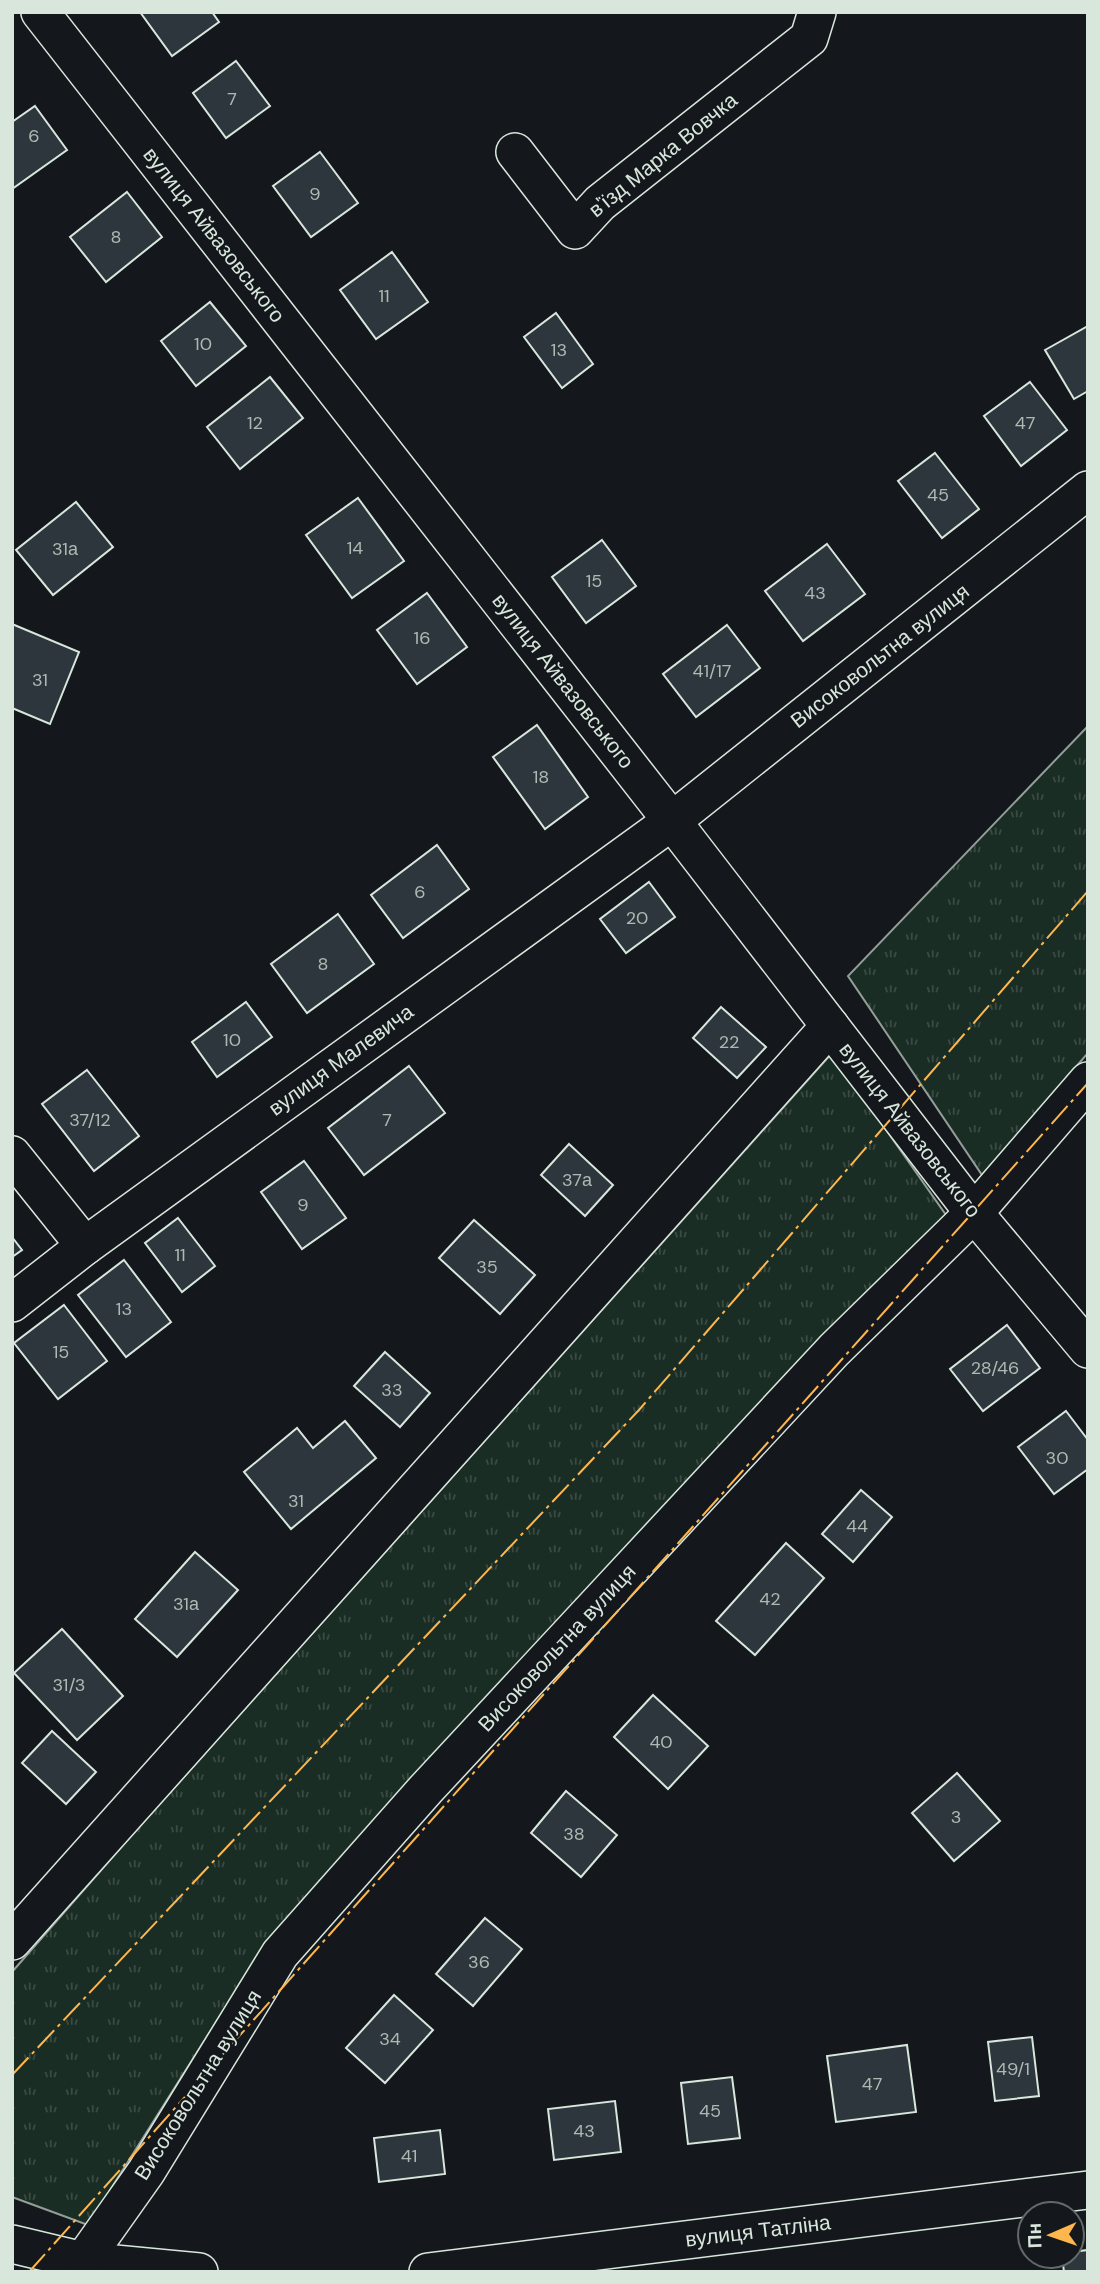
<svg xmlns="http://www.w3.org/2000/svg" width="1100" height="2284" viewBox="0 0 1100 2284" font-family="'DM Sans',sans-serif">
<style>
.grass{fill:url(#grass-tufts);stroke:#939e99;stroke-width:2}
.building{fill:#2c363c;stroke:#d8e6dc;stroke-width:2}
.lines{fill:none;stroke-linecap:round;stroke-linejoin:round}
.minor-casing{stroke:#d8e6dc;stroke-width:40}
.minor{stroke:#14181c;stroke-width:37}
.power{stroke:#ffb74d;stroke-width:2;stroke-dasharray:24 5 3.5 5;stroke-linecap:butt}
.labels{text-anchor:middle;stroke-width:5;stroke-linejoin:round;paint-order:stroke}
.number-label{font-size:18px;fill:#adbab4}
.street-label{font-size:21px;fill:#d8e6dc;stroke:#14181c}
</style>
<defs>
<pattern id="grass-tufts" width="24" height="20" patternUnits="userSpaceOnUse" patternTransform="scale(1.75)"><rect width="24" height="20" fill="#1a2d24"/><path d="M3 7l-1-3M5 7V3M7 7l1-3M15 17l-1-3M17 17v-4M19 17l1-3" fill="none" stroke="#3b4b43"/></pattern>
</defs>
<rect width="100%" height="100%" fill="#14181c"/>
<!-- grass -->
<g class="grass">
<polygon points="1088,726 1088,1053 982,1175 848,976"/>
<polygon points="832,1053 946,1215 266,1943 88,2225 12,2197 12,1972 130,1837"/>
</g>
<!-- building -->
<g class="building">
<polygon points="140,12 212,12 219,22 172,56"/>
<polygon points="236,61 270,106 226,138 193,93"/>
<polygon points="35,106 67,150 12,189 12,122"/>
<polygon points="320,152 358,203 311,237 273,186"/>
<polygon points="127,192 162,237 106,282 70,237"/>
<polygon points="392,252 428,302 376,339 340,290"/>
<polygon points="210,302 246,346 196,386 161,341"/>
<polygon points="556,313 593,364 562,388 524,337"/>
<polygon points="1088,326 1088,391 1074,399 1045,350"/>
<polygon points="270,377 303,418 240,469 207,427"/>
<polygon points="1030,382 1067,430 1021,466 984,416"/>
<polygon points="935,453 979,509 942,538 898,481"/>
<polygon points="358,498 404,561 352,598 306,535"/>
<polygon points="76,502 113,547 53,595 16,550"/>
<polygon points="602,540 636,586 586,623 552,577"/>
<polygon points="827,544 865,594 803,641 765,591"/>
<polygon points="427,593 467,647 417,684 377,630"/>
<polygon points="12,624 79,652 50,724 12,708"/>
<polygon points="727,625 760,668 696,717 663,674"/>
<polygon points="537,725 588,797 545,829 493,757"/>
<polygon points="437,845 469,889 403,938 371,895"/>
<polygon points="649,882 675,917 626,953 600,919"/>
<polygon points="338,914 374,964 307,1013 271,964"/>
<polygon points="246,1002 272,1037 217,1077 192,1042"/>
<polygon points="721,1007 766,1047 737,1078 693,1038"/>
<polygon points="409,1066 445,1113 364,1175 328,1128"/>
<polygon points="87,1070 139,1136 94,1171 42,1104"/>
<polygon points="569,1144 613,1185 585,1216 541,1175"/>
<polygon points="304,1161 346,1218 302,1249 261,1192"/>
<polygon points="178,1218 215,1266 182,1292 145,1243"/>
<polygon points="474,1220 535,1275 500,1314 439,1258"/>
<polygon points="12,1237 22,1250 12,1257"/>
<polygon points="124,1260 171,1322 126,1357 78,1295"/>
<polygon points="64,1305 107,1361 58,1399 14,1343"/>
<polygon points="1007,1325 1040,1368 983,1411 950,1369"/>
<polygon points="385,1352 430,1393 400,1427 354,1386"/>
<polygon points="1066,1411 1088,1440 1088,1469 1054,1494 1018,1447"/>
<polygon points="345,1421 376,1458 291,1529 244,1472 297,1428 313,1448"/>
<polygon points="861,1490 892,1517 853,1562 822,1534"/>
<polygon points="786,1543 824,1578 755,1655 716,1621"/>
<polygon points="195,1552 238,1590 177,1657 135,1619"/>
<polygon points="62,1629 123,1696 77,1740 14,1673"/>
<polygon points="653,1695 708,1746 668,1789 614,1737"/>
<polygon points="52,1731 96,1772 66,1804 22,1763"/>
<polygon points="957,1773 1000,1821 954,1861 912,1813"/>
<polygon points="566,1791 617,1835 581,1877 531,1833"/>
<polygon points="485,1918 522,1949 473,2006 436,1974"/>
<polygon points="394,1995 433,2030 385,2083 346,2048"/>
<polygon points="1032,2037 1039,2096 995,2101 988,2042"/>
<polygon points="907,2045 916,2112 836,2122 827,2056"/>
<polygon points="732,2077 740,2138 688,2144 681,2083"/>
<polygon points="615,2101 621,2152 554,2160 548,2109"/>
<polygon points="440,2130 445,2174 379,2182 374,2138"/>
<polygon points="1088,2250 1088,2272 1064,2272 1062,2256 1072,2256 1072,2252"/>
</g>
<g class="lines">
<!-- minor casing -->
<g class="minor-casing">
<g id="minor">
<polyline points="40,12 672,821 974,1213 1088,1349"/>
<polyline points="515,152 575,230 600,203 809,38 817,12"/>
<polyline points="12,1155 85,1246"/>
<polyline points="12,1303 85,1246 672,821 1088,490"/>
<polyline points="12,1941 830,1026"/>
<polyline points="12,2244 83,2261 199,2272"/>
<polyline points="83,2261 146,2172 280,1954 426,1789 834,1350 974,1213 1088,1081"/>
<polyline points="428,2272 1088,2190"/>
</g>
</g>
<!-- minor -->
<use href="#minor" class="minor"/>
<!-- power -->
<g class="power">
<polyline points="12,2075 639,1410 1088,891"/>
<polyline points="29,2272 1088,1083"/>
</g>
</g>
<g class="labels">
<!-- number labels -->
<g class="number-label">
<text x="232" y="105">7</text>
<text x="34" y="142">6</text>
<text x="315" y="200">9</text>
<text x="116" y="243">8</text>
<text x="384" y="302">11</text>
<text x="203" y="350">10</text>
<text x="559" y="356">13</text>
<text x="255" y="429">12</text>
<text x="1025" y="429">47</text>
<text x="938" y="501">45</text>
<text x="355" y="554">14</text>
<text x="65" y="555">31а</text>
<text x="594" y="587">15</text>
<text x="815" y="599">43</text>
<text x="422" y="644">16</text>
<text x="712" y="677">41/17</text>
<text x="40" y="686">31</text>
<text x="541" y="783">18</text>
<text x="420" y="898">6</text>
<text x="637" y="924">20</text>
<text x="323" y="970">8</text>
<text x="232" y="1046">10</text>
<text x="729" y="1048">22</text>
<text x="90" y="1126">37/12</text>
<text x="387" y="1126">7</text>
<text x="577" y="1186">37а</text>
<text x="303" y="1211">9</text>
<text x="180" y="1261">11</text>
<text x="487" y="1273">35</text>
<text x="124" y="1315">13</text>
<text x="61" y="1358">15</text>
<text x="995" y="1374">28/46</text>
<text x="392" y="1396">33</text>
<text x="1057" y="1464">30</text>
<text x="296" y="1507">31</text>
<text x="857" y="1532">44</text>
<text x="770" y="1605">42</text>
<text x="186" y="1610">31а</text>
<text x="69" y="1691">31/3</text>
<text x="661" y="1748">40</text>
<text x="956" y="1823">3</text>
<text x="574" y="1840">38</text>
<text x="479" y="1968">36</text>
<text x="390" y="2045">34</text>
<text x="1013" y="2075">49/1</text>
<text x="872" y="2090">47</text>
<text x="710" y="2117">45</text>
<text x="584" y="2137">43</text>
<text x="409" y="2162">41</text>
</g>
<!-- street labels -->
<g class="street-label">
<text transform="translate(663 155) rotate(-39)" y="7">в'їзд Марка Вовчка</text>
<text transform="translate(214 235) rotate(52)" y="7">вулиця Айвазовського</text>
<text transform="translate(880 656) rotate(-38)" y="7">Високовольтна вулиця</text>
<text transform="translate(563 681) rotate(52)" y="7">вулиця Айвазовського</text>
<text transform="translate(341 1060) rotate(-36)" y="7">вулиця Малевича</text>
<text transform="translate(910 1130) rotate(52)" y="7">вулиця Айвазовського</text>
<text transform="translate(557 1648) rotate(-47)" y="7">Високовольтна вулиця</text>
<text transform="translate(198 2085) rotate(-58)" y="7">Високовольтна вулиця</text>
<text transform="translate(758 2231) rotate(-7)" y="7">вулиця Татліна</text>
</g>
</g>
<!-- border -->
<rect width="1100" height="2284" fill="none" stroke="#d8e6dc" stroke-width="28"/>
<!-- north arrow -->
<g transform="translate(1051 2235) rotate(268)"><circle r="33" fill="#14181c" stroke="#626a69" stroke-width="2"/>
<path d="M0-5L12 26L0 18L-12 26Z" fill="#ffb74d"/>
<text y="-10" font-size="19" font-weight="bold" text-anchor="middle" fill="#d8e6dc">Пн</text>
</g>
</svg>
